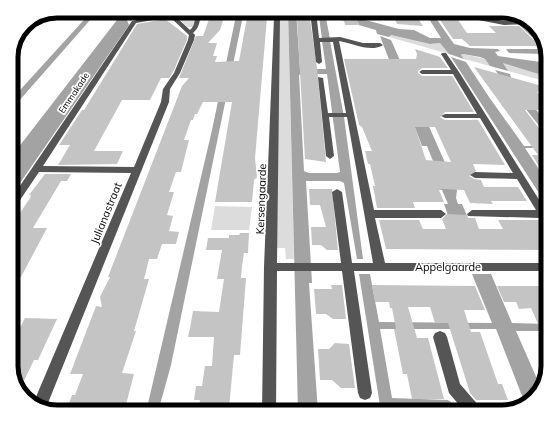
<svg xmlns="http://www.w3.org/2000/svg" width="559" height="423" viewBox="0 0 559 423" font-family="Mulish,sans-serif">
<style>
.green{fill:#dcdcdc}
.water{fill:#a3a3a3;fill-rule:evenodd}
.building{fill:#c4c4c4;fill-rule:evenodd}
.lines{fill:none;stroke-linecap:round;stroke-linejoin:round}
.minor{fill:#555;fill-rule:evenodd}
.labels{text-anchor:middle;stroke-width:3.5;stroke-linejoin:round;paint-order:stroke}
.far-street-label{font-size:9px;fill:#000;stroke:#fff}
.street-label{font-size:11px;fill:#000;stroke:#fff}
.rim{fill:none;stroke:#000;stroke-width:5}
</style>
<rect width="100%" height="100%" fill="#fff"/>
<!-- green -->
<g class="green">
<polygon points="177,11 195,11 192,17 194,22 193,27 188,27 175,15"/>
<polygon points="279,14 288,14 294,259 286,259 285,248 276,248"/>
<polygon points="391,35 430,44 440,43 449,54 389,37"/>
<polygon points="463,54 485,59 490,66 464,59 461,55"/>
<polygon points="505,63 548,77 548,82 508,71 502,64"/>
<polygon points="215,206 252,207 249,230 211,230"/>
</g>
<!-- water -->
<g class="water">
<polygon points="92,11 98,11 11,110 11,100"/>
<polygon points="124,11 134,11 127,20 129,25 11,196 11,157"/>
<polygon points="237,11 244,11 171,365 158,412 146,412 212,130"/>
<path d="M288,11H296L300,69H326L322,41H330L344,117L363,259H357L344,183L340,181H306L312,283H309L318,412H298ZM302,74H327L340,172L337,173H309L304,171L299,75Z"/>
<polygon points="315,11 332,11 399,29 414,30 430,38 441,38 424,11 431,11 454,44 470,48 498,49 500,51 495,52 498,56 548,63 548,77 503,63 508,71 490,66 485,59 480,57 463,54 461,55 464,59 449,54 440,43 430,44 391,35 389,37 377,34 376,30 330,17 326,18 330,39 322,39 319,17"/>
<path d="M504,11C525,19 534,28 544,48Z"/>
<polygon points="380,36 391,40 457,190 456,198 458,204 462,204 468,218 449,218 444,204 448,204 442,190 439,190 428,161 433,161 427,146 422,146"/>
<polygon points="506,49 544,49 548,57 543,54 509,53"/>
<polygon points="451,57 466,62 489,97 524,146 548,146 548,148 525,148 548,183 548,207"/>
<polygon points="495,70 510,74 512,81 548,124 548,137"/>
<polygon points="359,274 370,274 379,322 492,323 472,274 491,274 512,323 548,324 548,331 516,331 541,388 538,394 524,401 496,329 380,329 392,398 448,400 464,412 455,412 447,405 394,404 395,412 381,412"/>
</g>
<!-- building -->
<g class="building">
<polygon points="155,11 159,14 133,18 138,14"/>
<polygon points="212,11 226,11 220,30 208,43 217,43 213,56 217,56 215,62 239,61 247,18 267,18 255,158 257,177 254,180 252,202 215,202 232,102 203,102 197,114 195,114 193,120 191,120 184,140 189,140 181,172 176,172 169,192 174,192 167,215 173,216 169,231 179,232 176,244 162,244 157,259 149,259 144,279 149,279 134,331 136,331 122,373 134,374 124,412 66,412 72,395 75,395 83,374 70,374 96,306 102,307 100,297 110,277 108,277 182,86 189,78 179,78 196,36 203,36"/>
<polygon points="342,11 351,11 360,25 345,25"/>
<polygon points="391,11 413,11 423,26 397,24"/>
<polygon points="304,17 310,19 317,68 326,162 305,159 297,20"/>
<polygon points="438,17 456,17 467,33 496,33 489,26 519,26 540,46 470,46 462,39 453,39"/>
<polygon points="165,19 187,36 187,40 173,72 169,78 161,78 150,100 122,100 94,151 123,151 117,164 58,165 70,145 59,145 82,110 84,110 137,24"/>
<path d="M415,49L440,57L448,68H422L418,71V73L422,76H452L474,112H445L440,117L445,120H478L505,165L473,164L476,171L469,176L474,179L481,180L484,187H518L527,201H491L493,204L470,203L464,190L442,189L439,190L444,202H413L415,208H377L373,186H375L370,164H368L365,151H372L362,127L359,125L344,59H416L417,54ZM415,127H435L451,162L426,160Z"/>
<polygon points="474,67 542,86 537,93 548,93 548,110 525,110 548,140 548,170 547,168 540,168 532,155 538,155"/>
<polygon points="45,174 71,174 67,181 61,181 33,228 47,228 21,277 11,277 11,230 17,222 14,222 30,198 31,195 29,195"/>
<polygon points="309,189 332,189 338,250 327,250 321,245 312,245 311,227 326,227 320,205 310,205"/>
<polygon points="447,214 466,215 468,218 475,218 479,229 503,229 498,220 539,220 548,235 548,250 386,249 379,220 419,220 423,229 446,229 442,219"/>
<polygon points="240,233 249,233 248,253 244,253 242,266 241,278 246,278 240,355 234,355 229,408 199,408 200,400 194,400 196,386 202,386 205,366 212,366 214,337 188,337 190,328 193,311 219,312 224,279 217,279 222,250 206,250 208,238 229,238 229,235 239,235"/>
<polygon points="331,285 342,285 346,319 333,319 326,314 316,314 314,289 332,289"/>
<polygon points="372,285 475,286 485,310 464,310 471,332 480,332 498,384 502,384 508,400 476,400 470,393 448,323 435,323 430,307 408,307 417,338 428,338 444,399 412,399 407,374 403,374 394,329 396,329 392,308 390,308 389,302 375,302"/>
<polygon points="497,286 548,286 548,324 538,324 531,308 519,309 516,302 504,302"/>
<polygon points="25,318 57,319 38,360 34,360 21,387 12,371 17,359 15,359 17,354 11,353 18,339 15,338"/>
<polygon points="335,343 349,344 355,388 341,388 332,380 320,380 318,349 329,349"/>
</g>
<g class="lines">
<!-- minor -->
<g class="minor">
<path d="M170,11H176L174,15L190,30C196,25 194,18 196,11H202C199,20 201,26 193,33L195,35L194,40L180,73L170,89L169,102L46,408L33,404L131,173L39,172L14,209L11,210V199L132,21L169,14ZM170,17L189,35L188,40L174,73L163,89L161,102L134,167L43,166L136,23Z"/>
<polygon points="376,11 382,11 383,17 379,17"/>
<polygon points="432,11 444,11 504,21 531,21 532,24 504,25"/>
<path d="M275,12L280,17L277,263H341L332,192L337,189L342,192L352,263H373L347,117H329L334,156L330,159L326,156L318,77L323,78L328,113H346L333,42H320L322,62L319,64L316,62L311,20L314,18L317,20L319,38L340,37L363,43H380L383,45C371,53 352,43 339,41L374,210H441L446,214L441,218H375L385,263H548V271H354L372,393L370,398L365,400L360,398L358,393L342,271H277L276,412H262L264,267L274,17L273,16H250L247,14L250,12Z"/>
<polygon points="442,53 446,53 459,72 548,214 548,226 544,225 540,218 468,216 467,214 472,210 536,210 517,179 475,178 470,175 475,172 513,173 480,118 445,118 441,116 445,114 477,114 453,74 422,74 419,72 422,70 451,70 441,54"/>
<polygon points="543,81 548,81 548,88 543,83"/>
<polygon points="440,331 445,333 447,337 460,384 480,407 482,412 465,412 449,393 433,337 435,333"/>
</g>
</g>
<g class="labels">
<!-- far-street labels -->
<g class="far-street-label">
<text transform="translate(74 93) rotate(-56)" y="3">Emmakade</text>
</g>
<!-- street labels -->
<g class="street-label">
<text transform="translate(261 199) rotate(-88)" y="4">Kersengaarde</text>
<text transform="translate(106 213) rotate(-68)" y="4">Julianastraat</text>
<text x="448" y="271">Appelgaarde</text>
</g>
</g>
<!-- crop -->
<path d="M0 0H559V423H0ZM57 18H502A39 39 0 0 1 541 57V366A39 39 0 0 1 502 405H57A39 39 0 0 1 18 366V57A39 39 0 0 1 57 18Z" fill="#fff" fill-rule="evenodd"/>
<path class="rim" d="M57 18H502A39 39 0 0 1 541 57V366A39 39 0 0 1 502 405H57A39 39 0 0 1 18 366V57A39 39 0 0 1 57 18Z"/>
</svg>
